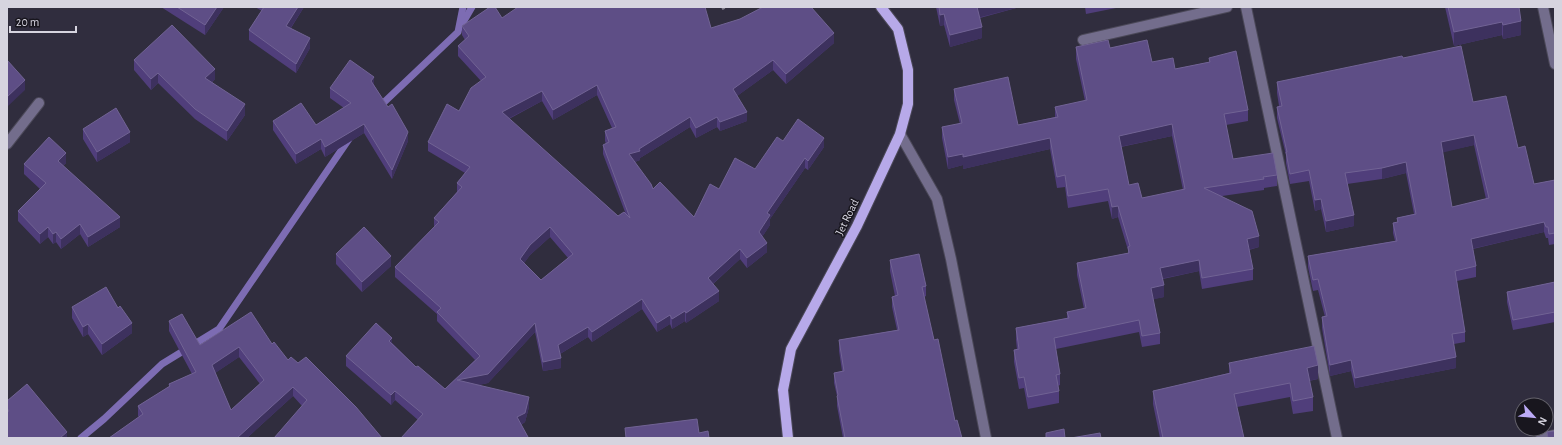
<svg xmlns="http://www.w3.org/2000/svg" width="1562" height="445" viewBox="0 0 1562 445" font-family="'Alegreya Sans',sans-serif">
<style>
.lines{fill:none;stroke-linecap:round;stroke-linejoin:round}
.stream{stroke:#7d6cb3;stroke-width:7}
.minor-casing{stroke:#4b4858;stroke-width:12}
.major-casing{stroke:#4b4858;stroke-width:12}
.path{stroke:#83808e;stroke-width:2.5;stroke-dasharray:3 3;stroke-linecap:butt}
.minor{stroke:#736d8c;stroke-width:10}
.major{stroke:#b7a9e9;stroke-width:10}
.wall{fill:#503e7b;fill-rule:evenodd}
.shaded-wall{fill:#3d315e}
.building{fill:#5e4e86;stroke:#716394;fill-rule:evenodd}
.labels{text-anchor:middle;stroke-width:3;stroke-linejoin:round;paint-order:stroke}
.street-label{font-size:12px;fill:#d6d4df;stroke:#18161e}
</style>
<rect width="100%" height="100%" fill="#302d3e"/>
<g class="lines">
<!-- stream -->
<g class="stream">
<polyline points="461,26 472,7"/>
<polyline points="378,108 458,32 463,7"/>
<polyline points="81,438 104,419 162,364 219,329 349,139"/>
</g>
<!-- minor casing -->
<g class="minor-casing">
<g id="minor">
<polyline points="1246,7 1337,438"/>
<polyline points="1543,7 1555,64"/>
<polyline points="1083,40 1227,7"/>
<polyline points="900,134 937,199 951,259 986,438"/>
<polyline points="7,144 39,103"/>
<polyline points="1541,438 1555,435"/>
</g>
</g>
<!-- major casing -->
<g class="major-casing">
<polyline id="major" points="788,438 783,390 791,349 857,226 900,134 908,104 908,70 898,29 881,7"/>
</g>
<!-- path -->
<polyline class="path" points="722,9 726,7"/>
<!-- minor -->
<use href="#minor" class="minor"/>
<!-- major -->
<use href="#major" class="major"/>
</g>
<!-- wall -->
<g class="wall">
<polygon points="161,7 224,7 205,35"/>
<polygon points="255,7 304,7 291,28 310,48 296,73 249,40 249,30 262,11"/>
<polygon points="936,7 1020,7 980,18 982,38 950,47 944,25 940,26"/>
<polygon points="1085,7 1121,7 1086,14"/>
<polygon points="1445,7 1519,7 1521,35 1503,39 1502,35 1454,46"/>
<path d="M502,18L711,28L834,43L786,84L773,70L737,96L747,121L720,131L717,127L696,138L690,127L640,158V160L635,162L653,189L694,217L719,189L755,169L783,141L824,147L808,170L805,168L770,219V225L762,237L767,252L747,268L740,259L713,284L719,301L686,323L685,321L672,329L670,324L657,332L642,309L592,342L588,337L560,354L561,368L543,371L535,332L488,383L478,385L529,407L525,422L521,425L528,438L418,420L395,400L391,405L346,366V356L392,343L416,367L445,389L475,360L437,321V314L395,277V267L434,227V218L457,192V183L465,173L428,151V142L459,111L481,81L458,56V46L465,40L462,35V26ZM597,95L612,128L605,131V141L606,144L603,145V154L625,212L618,216L509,119L542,101L553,120ZM550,237L568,258L541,280L524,263L530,255Z"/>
<path d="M1076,47L1110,48L1152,62L1175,69L1209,62V58L1248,110V121L1226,125L1233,159L1277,175V186L1264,188V190L1222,196L1259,247L1249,250L1253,269V280L1202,289L1199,271L1163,279L1164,297L1153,299L1160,333V344L1142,347L1139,332L1056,349L1060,374V385L1058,386L1059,391V403L1028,409L1024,388L1019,389L1014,362V350H1017L1016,340V328L1067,318V312L1084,309L1077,275V263L1128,253V250L1118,217L1112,219L1108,201L1068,208L1065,187L1057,188L1050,149L963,169V165L948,169L942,138V127L960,124L954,100V89L1018,125L1055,117V107L1085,101L1076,59ZM1172,136L1183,190L1142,198L1129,185L1121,147Z"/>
<path d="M1403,58L1473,102L1518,148L1534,184L1555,180V244L1549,245L1548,238H1546L1544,232L1473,249L1476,266V277L1457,281L1465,332V342L1454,344L1456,368L1355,388L1351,371L1330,376L1322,328V317H1325L1318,290L1313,291L1308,267V256L1395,241L1393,233V223L1397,222V218L1414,214L1406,173L1382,179L1347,184L1354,226L1326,232L1321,209L1315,211L1309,181L1290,184L1286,163V155L1277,118V107L1279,106L1277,93V82ZM1474,145L1486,199L1452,207L1442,152Z"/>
<polygon points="134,60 215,79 212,82 245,115 227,141 195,119 158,83 151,90 134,70"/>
<polygon points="374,85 408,141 392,179 364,133 325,157 321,149 296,164 273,130 273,121 316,125 344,108 330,98 330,88"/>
<polygon points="83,129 130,142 97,162 83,139"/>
<polygon points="66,163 63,166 120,227 88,247 80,234 61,249 56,242 53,244 48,237 40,244 18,221 18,211 40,189 24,174 24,164"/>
<polygon points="336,254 391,266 362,292 336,264"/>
<polygon points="890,260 926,286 926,296 924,297 934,340 955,421 962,438 843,438 837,406 837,396 834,383 834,373 842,371 839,351 839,340 897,330 892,307 892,297 895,296 890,271"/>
<polygon points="1555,282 1555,322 1513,330 1507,302 1507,292"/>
<polygon points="72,307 118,308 132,333 102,355 88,334 83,337 72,318"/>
<path d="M169,321L200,345L272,344L288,360L298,363L356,407L302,406L293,396L247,438H109L139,417L138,416V406L169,387V384L192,374L169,331ZM239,357L260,384L231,410L215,373Z"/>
<polygon points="1229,363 1318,379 1309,381 1313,397 1313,411 1293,414 1290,397 1237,407 1244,438 1160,438 1153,404 1153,391 1229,373"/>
</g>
<!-- shaded-wall -->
<g class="shaded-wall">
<polygon points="217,7 224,7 205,35 205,25"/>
<polygon points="298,7 304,7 286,35 286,26"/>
<polygon points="977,7 1020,7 977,18"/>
<polygon points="944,14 944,25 940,26 940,15"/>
<polygon points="1521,21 1521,35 1503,39 1503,25"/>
<polygon points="1502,22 1502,35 1454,46 1454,32"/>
<polygon points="982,27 982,38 950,47 950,35"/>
<polygon points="834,33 834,43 786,84 786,74"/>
<polygon points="310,38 310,48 296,73 296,64"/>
<polygon points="773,60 773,70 733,99 733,89"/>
<polygon points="215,69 215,79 205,88 205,78"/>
<polygon points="158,73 158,83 151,90 151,79"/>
<polygon points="374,77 374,87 371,81"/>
<polygon points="25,80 25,90 7,107 7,97"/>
<polygon points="597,85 597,95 553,120 553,110"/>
<polygon points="542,91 542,101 502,122 502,112"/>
<polygon points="245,104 245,115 227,141 227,131"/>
<polygon points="747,112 747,121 720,131 720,122"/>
<polygon points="690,117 690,127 640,158 640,160 629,164 629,154 639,149"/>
<polygon points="717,117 717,127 696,138 696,128"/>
<polygon points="364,124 364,133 325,157 325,147"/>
<polygon points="1172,124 1172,136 1119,147 1119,136"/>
<polygon points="130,132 130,142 97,162 97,152"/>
<polygon points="408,132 408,141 392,179 392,170"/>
<polygon points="1474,135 1474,145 1441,153 1441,142"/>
<polygon points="824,138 824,147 808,170 808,161"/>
<polygon points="1050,138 1050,149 963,169 963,157"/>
<polygon points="321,139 321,149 296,164 296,154"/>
<polygon points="66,153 66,163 58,171 58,161"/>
<polygon points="963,154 963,165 948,169 948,157"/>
<polygon points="805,158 805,168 770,219 770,225 759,242 759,232 767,213"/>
<polygon points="1406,162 1406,173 1382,179 1382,168"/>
<polygon points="1321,199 1321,209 1315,211 1315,200"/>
<polygon points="1118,206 1118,217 1112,219 1112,207"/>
<polygon points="1354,215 1354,226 1326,232 1326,221"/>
<polygon points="120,217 120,227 88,247 88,237"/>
<polygon points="1544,222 1544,232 1471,249 1471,239"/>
<polygon points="80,224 80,234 61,249 61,239"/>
<polygon points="48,227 48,237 40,244 40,234"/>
<polygon points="550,227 550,237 530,255 520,269 520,259 530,245"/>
<polygon points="56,232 56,242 53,244 53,234"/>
<polygon points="1259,236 1259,247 1247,250 1247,239"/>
<polygon points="767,243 767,252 747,268 747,258"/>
<polygon points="740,249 740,259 708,288 708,278"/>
<polygon points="391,256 391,266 362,292 362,282"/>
<polygon points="1199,260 1199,271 1160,279 1160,268"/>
<polygon points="1164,285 1164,297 1151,300 1151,288"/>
<polygon points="719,291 719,301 686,323 686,313"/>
<polygon points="642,299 642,309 592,342 592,332"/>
<polygon points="685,311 685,321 672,329 672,319"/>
<polygon points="670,315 670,324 657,332 657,323"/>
<polygon points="132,323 132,333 102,355 102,344"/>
<polygon points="535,323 535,332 488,383 457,390 457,380"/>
<polygon points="88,324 88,334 83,337 83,327"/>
<polygon points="588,327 588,337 558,355 558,345"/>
<polygon points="392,338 392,347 389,341"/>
<polygon points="239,347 239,357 212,375 212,365"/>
<polygon points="1456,357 1456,368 1355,388 1355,378"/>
<polygon points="561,358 561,368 543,371 543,362"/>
<polygon points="1351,360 1351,371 1330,376 1330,365"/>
<polygon points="1318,365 1318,379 1307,381 1307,368"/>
<polygon points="293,387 293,396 247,438 237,438"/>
<polygon points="395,391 395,400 391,405 391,395"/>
<polygon points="529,397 529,407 525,422 517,427 517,417"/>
<polygon points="67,432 67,438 60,438"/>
</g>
<!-- building -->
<g class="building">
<polygon points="177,7 217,7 205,25"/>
<polygon points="264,7 298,7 286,26 310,38 296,64 249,30"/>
<path d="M490,7H495L502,18L518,7H705L711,28L740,19L763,7H811L834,33L786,74L773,60L733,89L747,112L720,122L717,117L696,128L690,117L639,149L640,151L629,154L651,184L653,189L660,182L694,217L710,184L719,189L735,158L755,169L777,137L783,141L798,119L824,138L808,161L805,158L767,213L770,215L759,232L767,243L747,258L740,249L708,278L719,291L686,313L685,311L672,319L670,315L657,323L642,299L592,332L588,327L558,345L561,358L543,362L535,323L488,374L457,380L529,397L525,413L517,417L528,437L526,438H401L423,414L395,391L391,395L346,356L376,323L392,338L389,341L416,367L418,366L445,389L480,356L437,312L441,308L395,267L439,222L434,218L462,187L457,183L470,167L428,142L447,104L459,111L471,88L486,77L458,46L469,36L462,26ZM597,85L616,127L605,131L609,142L603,145L630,218L624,212L618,216L502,112L542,91L553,110ZM550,227L573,254L541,280L520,259L530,245Z"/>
<polygon points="939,7 977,7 982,27 950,35 944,14 940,15"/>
<polygon points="1448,7 1519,7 1521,21 1503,25 1502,22 1454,32"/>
<polygon points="172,25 215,69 205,78 245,104 227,131 195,109 158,73 151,79 134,60"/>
<path d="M1108,40L1110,48L1147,40L1152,62L1173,58L1175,69L1210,62L1209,58L1236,51L1248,110L1224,114L1233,159L1273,153L1277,175L1263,177L1264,179L1204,188L1252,211L1259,236L1247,239L1253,269L1202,278L1199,260L1160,268L1164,285L1151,288L1160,333L1142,336L1139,320L1054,338L1060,374L1056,375L1059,391L1028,397L1024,377L1019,378L1014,350L1019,349L1016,328L1069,318L1067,312L1086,308L1077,263L1129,253L1128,247L1130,246L1118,206L1112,207L1108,189L1068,196L1065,175L1057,177L1050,138L963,157V154L948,157L942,127L962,123L954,89L1008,77L1018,125L1058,117L1055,107L1087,100L1076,47ZM1172,124L1185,189L1142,198L1138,183L1129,185L1119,136Z"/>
<path d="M1461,46L1473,102L1506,96L1518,148L1525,146L1534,184L1555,180V233L1549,234L1548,227H1546L1544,222L1471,239L1476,266L1455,271L1465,332L1452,334L1456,357L1355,378L1351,360L1330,365L1322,317L1327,316L1318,279L1313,280L1308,256L1397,241L1393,223L1398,222L1397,218L1416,214L1406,162L1382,168L1345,173L1354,215L1326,221L1321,199L1315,200L1309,170L1290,174L1286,152H1287L1277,107L1282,106L1277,82L1402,56L1403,58ZM1474,135L1489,198L1452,207L1441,142Z"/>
<polygon points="7,60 25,80 7,97"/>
<polygon points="350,60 374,77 371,81 388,107 392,104 408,132 392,170 364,124 325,147 321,139 296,154 273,121 301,103 316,125 351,103 330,88"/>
<polygon points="116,108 130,132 97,152 83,129"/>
<polygon points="49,137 66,153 58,161 120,217 88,237 80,224 61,239 56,232 53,234 48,227 40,234 18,211 46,183 24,164"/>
<polygon points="364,227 391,256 362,282 336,254"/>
<polygon points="919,254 926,286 922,287 934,340 938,339 955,421 957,420 962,438 845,438 837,396 838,395 834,373 844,371 839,340 899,330 892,297 898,295 890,260"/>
<polygon points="1555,282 1555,312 1513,320 1507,292"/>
<polygon points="106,287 118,308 120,306 132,323 102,344 88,324 83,327 72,307"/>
<path d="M251,312L272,344L274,342L288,360L291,357L298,363L306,357L356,407L382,438H274L307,400L293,387L237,438H109L143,414L138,406L170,386L169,384L196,372L169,321L182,314L200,345ZM239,347L264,380L231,410L212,365Z"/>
<polygon points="1314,346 1318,365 1307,368 1313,397 1293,401 1290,383 1234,394 1244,438 1163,438 1153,391 1231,373 1229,363"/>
<polygon points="27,384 67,432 60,438 7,438 7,412 9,411 7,408 7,401"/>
<polygon points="697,419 699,433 708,431 709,438 626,438 625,428"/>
<polygon points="1064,429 1065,438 1046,438 1046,433"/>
<polygon points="1555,431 1555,438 1548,438 1547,432"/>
<polygon points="1100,433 1101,438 1071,438"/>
</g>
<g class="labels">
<!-- street labels -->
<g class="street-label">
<text transform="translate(847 217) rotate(-64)" y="4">Jet Road</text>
</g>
</g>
<!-- border -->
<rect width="1562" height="445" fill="none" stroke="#d6d4df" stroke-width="16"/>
<!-- north arrow -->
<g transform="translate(1534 417) rotate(117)"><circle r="19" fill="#18161e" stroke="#64626b"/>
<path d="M0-3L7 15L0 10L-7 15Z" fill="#bbaaf6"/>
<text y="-6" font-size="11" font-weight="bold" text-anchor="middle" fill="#d6d4df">N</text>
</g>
<!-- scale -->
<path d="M10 26v6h66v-6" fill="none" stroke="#d6d4df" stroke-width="2"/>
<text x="16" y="26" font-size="12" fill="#d6d4df" stroke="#18161e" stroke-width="3" paint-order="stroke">20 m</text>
</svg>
